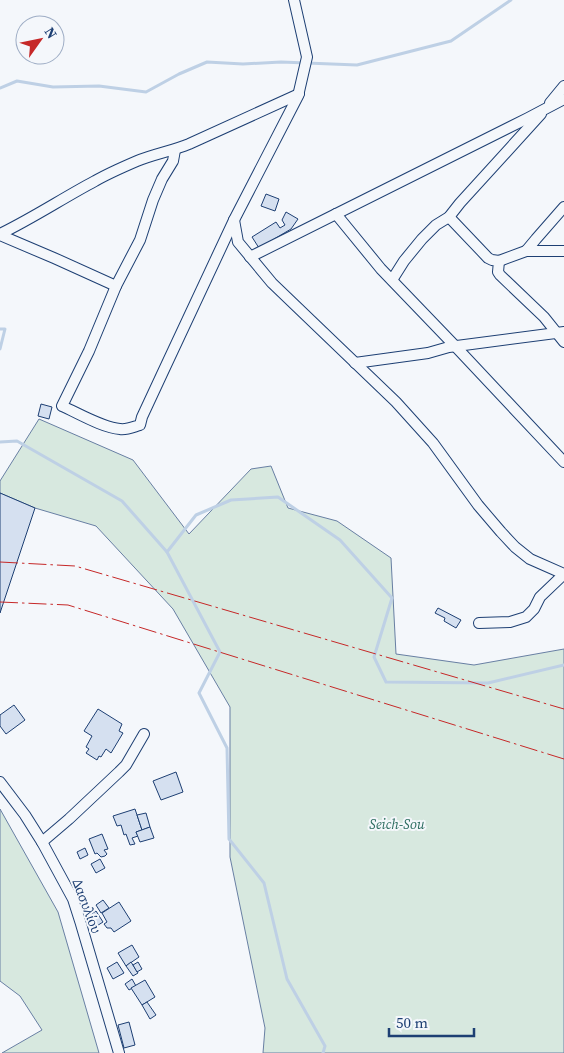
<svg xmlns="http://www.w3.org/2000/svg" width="564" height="1053" viewBox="0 0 564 1053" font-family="'Source Serif 4',serif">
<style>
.green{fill:#d7e8df;stroke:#687fa3}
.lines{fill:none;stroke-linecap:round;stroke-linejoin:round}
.stream{stroke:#bed0e5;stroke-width:3}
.building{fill:#d5e0f0;stroke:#1d3f73}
.street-casing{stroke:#1d3f73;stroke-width:12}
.street{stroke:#f4f7fb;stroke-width:10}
.power{stroke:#c62828;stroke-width:1;stroke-dasharray:18 4 2.5 4;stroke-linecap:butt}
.labels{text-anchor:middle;stroke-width:4;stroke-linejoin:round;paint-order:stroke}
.park-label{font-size:14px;font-style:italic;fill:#2c6c60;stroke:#f4f7fb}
.street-label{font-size:14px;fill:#1d3f73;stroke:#f4f7fb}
</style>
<rect width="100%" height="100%" fill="#f4f7fb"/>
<!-- green -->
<g class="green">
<polygon points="39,419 133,460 189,534 251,469 271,466 288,508 337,521 391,558 396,654 474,665 564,649 564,1053 263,1053 265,1028 230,857 230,707 173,609 96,526 35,508 0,493 0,481"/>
<polygon points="0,809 58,912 99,1053 2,1053 42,1030 20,996 0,981"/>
</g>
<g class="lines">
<!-- stream -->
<g class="stream">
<polyline points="0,88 17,81 53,87 99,86 146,92 179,74 207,62 243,64 281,62 357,65 451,41 511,0"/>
<polyline points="0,329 5,329 0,349"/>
<polyline points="0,442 17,441 122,501 167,552 196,515 231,500 278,497 340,540 392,598 374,657 386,682 488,683 564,665"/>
<polyline points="167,552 220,652 199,693 227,748 229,839 264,883 287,979 325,1046 323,1053"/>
</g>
</g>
<!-- building -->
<g class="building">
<polygon points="266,194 279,199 275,211 261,206"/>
<polygon points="286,212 298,219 291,229 259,248 252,237 276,222 280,228 285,225 282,220"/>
<polygon points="41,404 52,407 49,419 38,416"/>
<polygon points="0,493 35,508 0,613"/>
<polygon points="438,608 461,620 456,628 444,621 445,618 435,613"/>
<polygon points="14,705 25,720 6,734 0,726 0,715"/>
<polygon points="98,709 122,724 119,731 123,733 111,753 106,749 101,757 99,756 97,760 86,753 89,749 86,747 92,736 84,731"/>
<polygon points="176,772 183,792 161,800 153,781"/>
<polygon points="135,809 142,830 136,832 138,836 132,838 135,844 130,845 126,834 124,835 121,825 117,826 113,816"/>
<polygon points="146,813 150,827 142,830 137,815"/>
<polygon points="150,827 154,838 140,842 136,832"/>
<polygon points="102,834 108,849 104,850 107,854 105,856 101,857 97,853 95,854 89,839"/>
<polygon points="85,848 88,855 80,859 77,852"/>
<polygon points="100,859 105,868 96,873 91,864"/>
<polygon points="103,900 109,908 101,913 96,905"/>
<polygon points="119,902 131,921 114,932 111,928 107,928 104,924 107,922 102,913"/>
<polygon points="96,911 103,922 92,929 85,918"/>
<polygon points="132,945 139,957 126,966 118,953"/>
<polygon points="117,962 124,973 113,979 107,968"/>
<polygon points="131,962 138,973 133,976 126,966"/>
<polygon points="138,962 142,969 137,972 133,965"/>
<polygon points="132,979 136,986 129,990 125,984"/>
<polygon points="145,980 155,997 142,1005 131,988"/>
<polygon points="147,1002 156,1015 150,1019 142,1005"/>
<polygon points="129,1022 135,1045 124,1048 118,1025"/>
</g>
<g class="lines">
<!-- street casing -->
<g class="street-casing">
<g id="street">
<polyline points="550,103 564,86"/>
<path d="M175,150L173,161L162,179L153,200L140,240L116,286L89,351L62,406C78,413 103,428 120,429C127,430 133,427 140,425L142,417L162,374L234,220L298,96L307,57L294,0"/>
<polyline points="336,214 381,269 456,347 564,462"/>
<polyline points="449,217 488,258 492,260 499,261 498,272 500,275 544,317 564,342"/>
<polyline points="234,220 238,242 272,283 396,402 433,443 478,505 501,532 515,547 530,559 564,574"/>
<path d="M0,234C33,218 63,198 95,181C109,173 123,167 137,161C154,154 172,151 189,144L299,94"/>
<polyline points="0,235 54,258 116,286"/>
<polyline points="526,251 536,239 564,207"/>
<polyline points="250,257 528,118 564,99"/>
<polyline points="499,261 526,251 564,251"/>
<polyline points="392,280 404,261 422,239 436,225 449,217 460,203 541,114"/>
<polyline points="355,363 428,353 449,347 564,332"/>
<polyline points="479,623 510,622 526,617 534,609 540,597 564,574"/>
<polyline points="0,782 25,815 42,842 73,899 81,924 119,1053"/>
<polyline points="42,842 69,819 119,772 126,765 144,734"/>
</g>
</g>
<!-- street -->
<use href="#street" class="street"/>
<!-- power -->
<g class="power">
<polyline points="0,562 75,566 564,709"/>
<polyline points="0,602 68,605 564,759"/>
</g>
</g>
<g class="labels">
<!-- park labels -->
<g class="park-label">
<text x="397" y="829">Seich-Sou</text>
</g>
<!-- street labels -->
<g class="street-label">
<text transform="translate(87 906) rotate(69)" y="5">Δασυλίου</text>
</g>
</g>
<!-- north arrow -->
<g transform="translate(40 40) rotate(57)"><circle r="24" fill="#f4f7fb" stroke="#9eadc5"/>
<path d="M0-4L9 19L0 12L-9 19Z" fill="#c62828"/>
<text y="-8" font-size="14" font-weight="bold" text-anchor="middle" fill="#1d3f73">N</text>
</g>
<!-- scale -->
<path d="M389 1028v8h85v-8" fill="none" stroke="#1d3f73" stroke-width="2.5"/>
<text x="396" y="1028" font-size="15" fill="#1d3f73" stroke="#f4f7fb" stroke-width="4" paint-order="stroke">50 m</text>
</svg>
